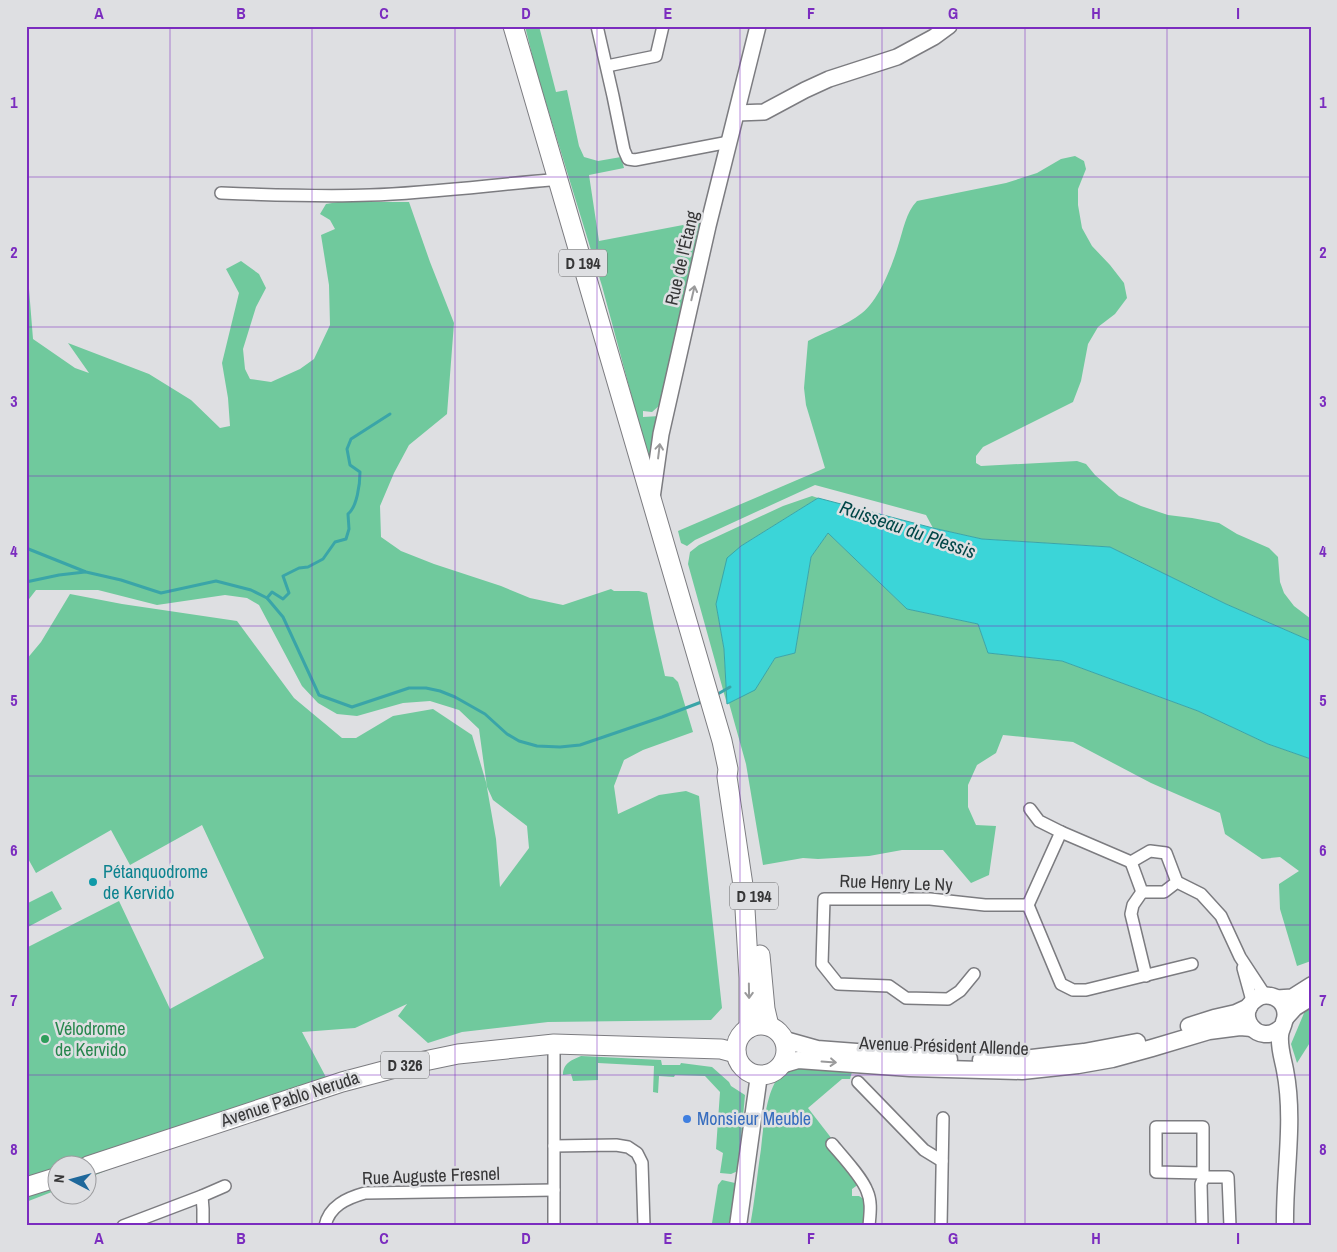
<svg xmlns="http://www.w3.org/2000/svg" width="1337" height="1252" viewBox="0 0 1337 1252" font-family="'Archivo Narrow',sans-serif">
<style>
.green{fill:#70c99d}
.water{fill:#3bd5d8;stroke:#3aa5a8}
.lines{fill:none;stroke-linecap:round;stroke-linejoin:round}
.stream{stroke:#3aa5a8;stroke-width:3}
.minor-casing{stroke:#7c7c80;stroke-width:14}
.tertiary-casing{stroke:#7c7c80;stroke-width:18}
.secondary-casing{stroke:#7c7c80;stroke-width:19}
.primary-casing{stroke:#7c7c80;stroke-width:21}
.minor{stroke:#fff;stroke-width:11}
.tertiary{stroke:#fff;stroke-width:15}
.secondary{stroke:#fff;stroke-width:16}
.primary{stroke:#fff;stroke-width:19}
.oneway{stroke:#9a9a9b}
.grid{fill:none;stroke:#7b2cbf;stroke-width:1;stroke-opacity:0.55}
.culture-dot{fill:#0f9aa8;stroke:#dedfe2;stroke-width:2}
.leisure-dot{fill:#2e9e5b;stroke:#dedfe2;stroke-width:2}
.shop-dot{fill:#3f7fe0;stroke:#dedfe2;stroke-width:2}
.labels{text-anchor:middle;stroke-width:5;stroke-linejoin:round;paint-order:stroke}
.shield{fill:#dedfe2;stroke:#68696a;stroke-width:1}
.shield-label{font-size:16px;font-weight:bold;fill:#363637}
.street-label{font-size:18px;fill:#363637;stroke:#dedfe2}
.culture-label{font-size:18px;fill:#0d838f;stroke:#dedfe2;text-anchor:start}
.leisure-label{font-size:18px;fill:#27864d;stroke:#dedfe2;text-anchor:start}
.shop-label{font-size:18px;fill:#366cbe;stroke:#dedfe2;text-anchor:start}
.water-label{font-size:19px;font-style:italic;fill:#004647;stroke:#dedfe2}
.neatline{fill:none;stroke:#7b2cbf;stroke-width:2}
.grid-label{font-size:16px;text-anchor:middle;font-weight:bold;fill:#7b2cbf}
</style>
<rect width="100%" height="100%" fill="#dedfe2"/>
<!-- green -->
<g class="green">
<polygon points="525,26 539,26 556,92 567,90 579,146 584,157 598,161 621,157 624,168 589,175 599,241 704,221 660,405 652,412 643,411 643,417 660,416 652,472 602,286 535,67"/>
<path d="M1075,156L1084,161L1086,169L1078,189V205L1082,228L1092,246L1110,265L1124,283L1127,298L1115,314L1098,327L1088,344L1081,381L1073,402L983,447L976,456V463L981,466L1077,461L1086,464L1095,475L1119,496L1141,506L1168,515L1192,518L1219,523L1237,534L1269,548L1278,557L1280,582L1284,593L1294,606L1311,619V641L1226,604L1110,547L982,539L933,528L926,515L815,485L695,540L687,546L681,543L678,531L825,468L806,405L804,388L808,341C826,331 846,326 862,313C879,300 892,266 898,246C903,231 906,212 917,201L1006,183L1037,173L1061,159Z"/>
<polygon points="338,202 409,202 430,262 454,323 447,414 409,445 394,473 380,506 381,537 401,551 434,564 501,586 530,598 563,605 611,589 614,591 639,591 647,593 654,628 665,676 673,677 678,682 693,732 643,750 624,760 614,786 618,814 659,795 686,791 699,796 722,1008 711,1020 548,1022 462,1032 428,1043 398,1016 407,1004 355,1028 302,1032 328,1081 88,1178 88,1164 58,1164 57,1190 26,1202 26,945 28,947 119,901 170,1009 264,958 202,825 130,865 111,830 36,873 26,855 26,660 41,642 70,594 122,604 237,621 294,698 342,738 356,738 393,716 433,709 472,735 486,782 496,839 500,887 529,848 527,826 493,800 487,787 479,729 459,710 430,701 403,703 357,716 337,714 318,703 302,686 259,605 247,598 225,595 157,605 98,590 36,590 26,603 26,287 29,289 33,339 75,368 89,373 68,343 149,374 191,400 220,428 230,426 228,398 222,363 239,293 226,269 241,261 259,274 266,288 256,307 243,349 245,369 250,379 271,382 300,369 314,359 330,325 329,285 321,235 335,229 330,220 320,214 326,204"/>
<polygon points="812,496 818,498 741,546 716,604 724,649 727,704 688,564 690,552 699,545 783,506"/>
<polygon points="828,533 907,609 978,624 988,653 1062,661 1198,711 1268,744 1311,759 1311,961 1297,966 1280,909 1279,884 1299,871 1280,857 1262,859 1225,834 1220,813 1151,783 1073,742 1003,735 996,753 977,765 968,785 968,807 976,825 996,826 989,875 971,883 943,850 902,850 869,856 818,859 803,858 763,865 746,764 729,703 755,689 775,658 795,653 811,557"/>
<polygon points="52,891 62,909 26,928 26,904"/>
<polygon points="1311,1004 1311,1041 1297,1063 1291,1044 1307,1006"/>
<path d="M581,1056L661,1060L662,1065H680L681,1063L712,1067L729,1082L731,1086L745,1095L738,1171L731,1174L720,1173L723,1153L716,1149L720,1092L705,1076L675,1075L674,1077L659,1076L658,1093L653,1092L654,1066L598,1063V1080L573,1081L571,1074L563,1075C563,1063 572,1060 581,1056Z"/>
<path d="M793,1068L852,1072L850,1079H842L808,1108L832,1139L826,1144L859,1184L852,1189V1196H859L865,1200L863,1226H750C755,1200 757,1175 761,1149C763,1130 766,1093 778,1078C782,1073 787,1070 793,1068Z"/>
<polygon points="722,1180 735,1183 737,1188 730,1223 712,1223 718,1185"/>
</g>
<!-- water -->
<polygon class="water" points="818,498 933,528 982,539 1110,547 1226,604 1311,641 1311,759 1268,744 1198,711 1062,661 988,653 978,624 907,609 828,533 811,557 795,653 775,658 755,690 727,704 724,649 716,604 727,558 741,546"/>
<g class="lines">
<!-- stream -->
<g class="stream">
<polyline points="26,548 86,572 121,580 161,593 216,581 251,590 267,598 283,617 319,695 352,707 409,688 426,688 440,691 455,697 485,714 507,734 519,741 537,746 560,747 580,745 662,717 704,701"/>
<polyline points="26,582 59,575 85,572"/>
<path d="M267,598L272,592L283,599L289,593L283,576L299,568L308,567L323,559L335,542L346,539L349,529L348,514C357,507 360,484 360,472L350,465L347,449L351,439L390,414"/>
<polyline points="716,695 730,687"/>
</g>
<!-- minor casing -->
<g class="minor-casing">
<g id="minor">
<polyline points="597,26 613,96 624,150 628,159 635,160 729,142"/>
<polyline points="607,66 656,56 663,26"/>
<path d="M221,193C271,195 321,197 370,195C430,193 490,185 550,180L558,177"/>
<polyline points="1030,809 1039,821 1061,832 1131,862"/>
<polyline points="1177,882 1164,892 1142,892 1131,862 1150,851 1166,853 1177,882 1201,894 1221,916 1240,957 1265,995"/>
<polyline points="1142,892 1133,905 1131,914 1146,976"/>
<polyline points="1028,905 1061,984 1073,990 1086,990 1192,964"/>
<polyline points="1028,905 1061,832"/>
<polyline points="1243,968 1251,997 1252,1003"/>
<polyline points="974,974 960,991 948,999 906,998 889,986 838,984 822,964 824,899 930,899 985,905 1028,905"/>
<polyline points="554,1044 554,1226"/>
<polyline points="858,1082 924,1150 942,1161"/>
<path d="M832,1144C842,1156 862,1177 867,1191C872,1202 870,1214 869,1226"/>
<polyline points="554,1146 616,1145 628,1147 637,1153 642,1163 644,1226"/>
<polyline points="1203,1173 1156,1172 1156,1127 1203,1127 1203,1173 1204,1177"/>
<polyline points="202,1196 203,1209 203,1226"/>
<polyline points="123,1226 202,1196 225,1186"/>
<path d="M325,1226C329,1206 347,1198 365,1193L554,1190"/>
<polyline points="941,1226 943,1118"/>
<polyline points="1202,1226 1201,1184 1204,1177 1228,1177 1230,1226"/>
</g>
</g>
<!-- tertiary casing -->
<g class="tertiary-casing">
<g id="tertiary">
<polyline points="737,113 764,112 805,90 829,79 897,57 934,37 949,26"/>
<polyline points="652,498 661,434 708,226 758,26"/>
<polyline points="1277,998 1292,997 1311,985"/>
<polyline points="1286,1018 1295,1008 1311,998"/>
</g>
</g>
<!-- secondary casing -->
<g class="secondary-casing">
<g id="secondary">
<polyline points="1189,1026 1214,1018 1236,1013 1249,1007"/>
<path d="M1282,1027C1258,1049 1233,1014 1256,999C1261,995 1268,995 1274,997C1284,1001 1288,1012 1284,1022C1283,1027 1280,1031 1280,1036C1279,1048 1283,1059 1285,1070C1295,1121 1284,1174 1285,1226"/>
<polyline points="785,1040 817,1049 949,1059"/>
<polyline points="981,1060 1023,1059 1084,1052 1137,1042"/>
<polyline points="781,1065 798,1060 910,1068 1022,1071 1078,1065 1112,1059 1152,1048 1209,1031 1240,1027 1252,1028"/>
<polyline points="738,1226 759,1075"/>
</g>
</g>
<!-- primary casing -->
<g class="primary-casing">
<g id="primary">
<polyline points="513,26 722,741 728,769 727,777 744,892 749,978 749,1028"/>
<polyline points="760,955 765,1009 769,1026"/>
<circle cx="761" cy="1050" r="25"/>
<polyline points="88,1166 342,1082 410,1064 458,1054 554,1044 721,1049 736,1053"/>
<polyline points="26,1187 58,1177"/>
</g>
</g>
<!-- minor -->
<use href="#minor" class="minor"/>
<!-- tertiary -->
<use href="#tertiary" class="tertiary"/>
<!-- secondary -->
<use href="#secondary" class="secondary"/>
<!-- primary -->
<use href="#primary" class="primary"/>
</g>
<!-- one-way arrows -->
<defs><path id="oneway-shaft" d="M-6 0H5M1.5-3L5.5 0L1.5 3" fill="none" stroke-width="1.6" stroke-linecap="round" stroke-linejoin="round" transform="scale(1.25)"/></defs>
<g class="oneway">
<use href="#oneway-shaft" transform="translate(693 293) rotate(-77)"/>
<use href="#oneway-shaft" transform="translate(659 451) rotate(-83)"/>
<use href="#oneway-shaft" transform="translate(749 991) rotate(89)"/>
<use href="#oneway-shaft" transform="translate(829 1062) rotate(4)"/>
</g>
<!-- grid -->
<path class="grid" d="M170,26V1226M312,26V1226M455,26V1226M597,26V1226M740,26V1226M882,26V1226M1025,26V1226M1167,26V1226M26,177H1311M26,327H1311M26,476H1311M26,626H1311M26,776H1311M26,925H1311M26,1075H1311"/>
<!-- markers -->
<circle class="culture-dot" cx="93" cy="882" r="5"/>
<circle class="leisure-dot" cx="45" cy="1039" r="5"/>
<circle class="shop-dot" cx="687" cy="1119" r="5"/>
<g class="labels">
<!-- shield labels -->
<g class="shield">
<rect x="559" y="249.5" width="48" height="27" rx="4"/>
<rect x="730" y="882.5" width="48" height="27" rx="4"/>
<rect x="381" y="1051.5" width="48" height="27" rx="4"/>
</g>
<g class="shield-label">
<text x="583" y="269">D 194</text>
<text x="754" y="902">D 194</text>
<text x="405" y="1071">D 326</text>
</g>
<!-- street labels -->
<g class="street-label">
<text transform="translate(682 258) rotate(-77)" y="6">Rue de l'Étang</text>
<text transform="translate(896 883) rotate(2)" y="6">Rue Henry Le Ny</text>
<text transform="translate(944 1046) rotate(2)" y="6">Avenue Président Allende</text>
<text transform="translate(290 1099) rotate(-18)" y="6">Avenue Pablo Neruda</text>
<text transform="translate(431 1176) rotate(-2)" y="6">Rue Auguste Fresnel</text>
</g>
<!-- culture labels -->
<g class="culture-label">
<text x="103" y="878">Pétanquodrome<tspan x="103" dy="21">de Kervido</tspan></text>
</g>
<!-- leisure labels -->
<g class="leisure-label">
<text x="55" y="1035">Vélodrome<tspan x="55" dy="21">de Kervido</tspan></text>
</g>
<!-- shop labels -->
<g class="shop-label">
<text x="697" y="1125">Monsieur Meuble</text>
</g>
<!-- water labels -->
<g class="water-label">
<text transform="translate(908 529) rotate(19)" y="7">Ruisseau du Plessis</text>
</g>
</g>
<!-- border -->
<rect width="1337" height="1252" fill="none" stroke="#dedfe2" stroke-width="55"/>
<!-- north arrow -->
<g transform="translate(72 1180) rotate(276)"><circle r="24" fill="#dedfe2" stroke="#9b9b9e"/>
<path d="M0-4L9 19L0 12L-9 19Z" fill="#1e689b"/>
<text y="-8" font-size="14" font-weight="bold" text-anchor="middle" fill="#363637">N</text>
</g>
<rect x="28" y="28" width="1282" height="1196" class="neatline"/>
<g class="grid-label">
<text x="99" y="19">A</text>
<text x="241" y="19">B</text>
<text x="384" y="19">C</text>
<text x="526" y="19">D</text>
<text x="668" y="19">E</text>
<text x="811" y="19">F</text>
<text x="953" y="19">G</text>
<text x="1096" y="19">H</text>
<text x="1238" y="19">I</text>
<text x="14" y="108">1</text>
<text x="1323" y="108">1</text>
<text x="14" y="258">2</text>
<text x="1323" y="258">2</text>
<text x="14" y="407">3</text>
<text x="1323" y="407">3</text>
<text x="14" y="557">4</text>
<text x="1323" y="557">4</text>
<text x="14" y="706">5</text>
<text x="1323" y="706">5</text>
<text x="14" y="856">6</text>
<text x="1323" y="856">6</text>
<text x="14" y="1006">7</text>
<text x="1323" y="1006">7</text>
<text x="14" y="1155">8</text>
<text x="1323" y="1155">8</text>
<text x="99" y="1244">A</text>
<text x="241" y="1244">B</text>
<text x="384" y="1244">C</text>
<text x="526" y="1244">D</text>
<text x="668" y="1244">E</text>
<text x="811" y="1244">F</text>
<text x="953" y="1244">G</text>
<text x="1096" y="1244">H</text>
<text x="1238" y="1244">I</text>
</g>
</svg>
